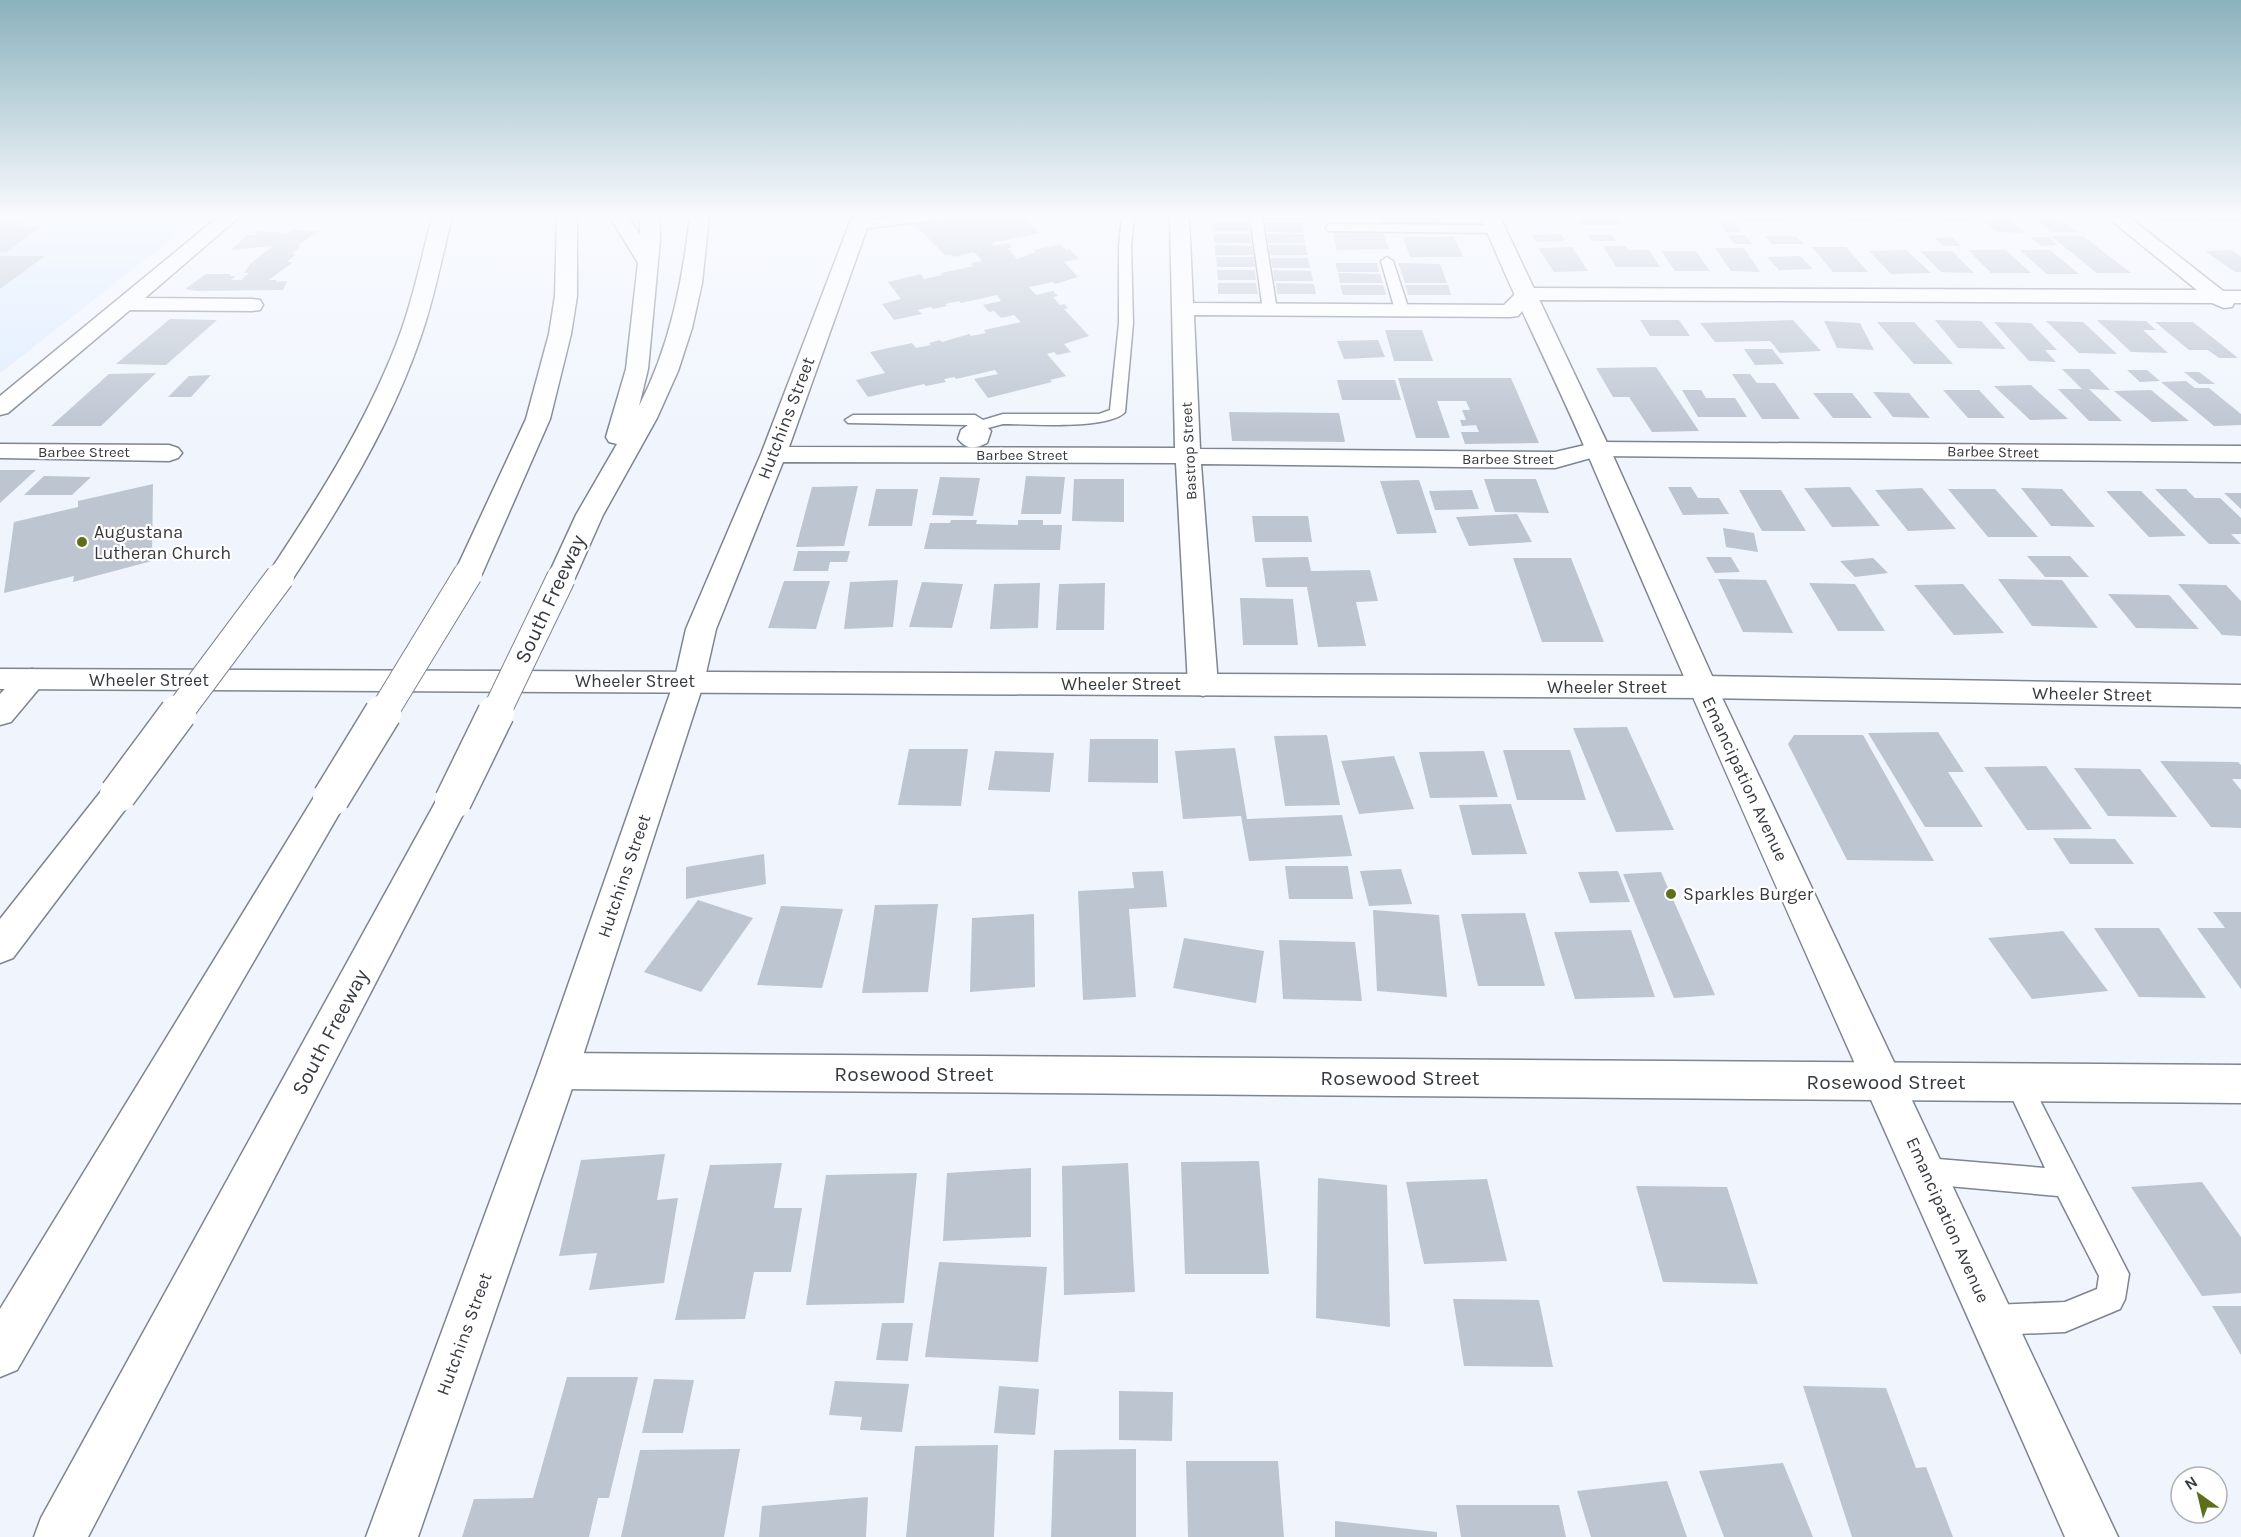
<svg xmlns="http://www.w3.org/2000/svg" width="2241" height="1537" viewBox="0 0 2241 1537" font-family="Karla,sans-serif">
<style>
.built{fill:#deecff}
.building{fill:#bdc5d1}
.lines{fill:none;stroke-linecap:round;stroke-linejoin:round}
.service-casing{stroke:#7d8590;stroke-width:3}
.minor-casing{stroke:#7d8590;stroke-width:3}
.tertiary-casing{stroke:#7d8590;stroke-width:3}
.secondary-casing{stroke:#7d8590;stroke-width:3}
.motorway-casing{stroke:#7d8590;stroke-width:3}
.service{fill:#fff;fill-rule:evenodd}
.minor{fill:#fff;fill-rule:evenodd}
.tertiary{fill:#fff;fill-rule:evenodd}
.secondary{fill:#fff;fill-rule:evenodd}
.motorway{fill:#fff;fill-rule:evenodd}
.motorway-bridge-far1-casing{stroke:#7d8590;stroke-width:30;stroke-linecap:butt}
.motorway-bridge-casing{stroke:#7d8590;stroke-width:39;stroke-linecap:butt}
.motorway-bridge-far1{stroke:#fff;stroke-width:28}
.motorway-bridge{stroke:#fff;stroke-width:36}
.poi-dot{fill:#5e6f1c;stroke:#fff;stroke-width:2}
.labels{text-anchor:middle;stroke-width:4.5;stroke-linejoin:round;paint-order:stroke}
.far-street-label{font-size:15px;fill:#36393e;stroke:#fff}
.street-label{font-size:18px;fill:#36393e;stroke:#fff}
.poi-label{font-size:18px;fill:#36393e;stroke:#fff;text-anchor:start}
.near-street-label{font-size:21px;fill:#36393e;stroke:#fff}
</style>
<rect width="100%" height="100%" fill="#f0f5fd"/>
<!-- built -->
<polygon class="built" points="0,217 200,217 0,373"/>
<!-- building -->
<g class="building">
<polygon points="950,217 957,219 968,217 1023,217 1040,233 991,243 994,246 1008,243 1012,247 1008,248 1017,259 1036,252 1034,250 1061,244 1066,250 1070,249 1079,259 1064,262 1078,277 1055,284 1053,282 1029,287 1036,295 1053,291 1058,296 1053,297 1060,305 1064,304 1068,308 1064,309 1089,336 1064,344 1071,352 1057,355 1054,352 1047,354 1066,376 1050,380 1052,382 988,398 974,379 998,374 995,370 956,379 954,377 944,379 946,382 926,386 924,384 868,397 856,380 885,373 870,352 912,343 916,348 931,345 929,343 940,340 942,342 969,334 971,336 986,333 984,330 1021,322 1014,315 1001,318 994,311 989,312 983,305 1001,301 997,295 961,303 959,301 945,304 947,306 933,309 931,307 918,310 922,314 894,320 882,304 901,299 888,282 921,274 924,279 942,275 941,273 974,266 970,263 982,261 974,252 954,257 951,254 945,255 914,224"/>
<polygon points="1213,217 1249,217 1250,219 1213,219"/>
<polygon points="1265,217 1302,217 1303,220 1266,220"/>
<polygon points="1379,217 1439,217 1442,224 1383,225"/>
<polygon points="1576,217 1615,217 1621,225 1581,225"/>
<polygon points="1633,217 1666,217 1668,220 1635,220"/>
<polygon points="1683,217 1720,217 1723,220 1686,220"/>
<polygon points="1738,217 1782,217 1787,222 1742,222"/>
<polygon points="1841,217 1871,217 1876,221 1845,221"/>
<polygon points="1887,217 1915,217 1919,220 1893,223"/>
<polygon points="1935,217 1970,217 1975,221 1939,221"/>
<polygon points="1980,217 2007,217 2025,233 1997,232"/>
<polygon points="2033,217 2059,217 2078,232 2051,232"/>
<polygon points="2154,217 2194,217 2201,222 2162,222"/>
<polygon points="2204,217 2240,217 2241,222 2210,221"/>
<polygon points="1212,221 1248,221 1250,231 1213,231"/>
<polygon points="1265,222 1302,222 1304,233 1266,232"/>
<polygon points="0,223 22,223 16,227 41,227 6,252 0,252"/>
<polygon points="1719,223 1734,223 1742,232 1726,232"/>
<polygon points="292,230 318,231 298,246 301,246 292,254 296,254 287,262 293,262 269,280 277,280 275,282 287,281 283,290 196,291 185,289 206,274 231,274 229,276 236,276 231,280 241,280 249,273 244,273 250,264 273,246 231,250 247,235 256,235 258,233 253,233 256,231 289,233"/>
<polygon points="1332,230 1382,230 1389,249 1337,250"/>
<polygon points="1214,234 1250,234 1251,243 1214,243"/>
<polygon points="1267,234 1304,234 1305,243 1268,243"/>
<polygon points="1561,234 1565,241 1537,242 1532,235"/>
<polygon points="1588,235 1612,235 1616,241 1592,241"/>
<polygon points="1745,235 1752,244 1735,244 1728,236"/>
<polygon points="1765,236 1796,236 1804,244 1772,244"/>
<polygon points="2051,236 2083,236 2131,273 2097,273"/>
<polygon points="1403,237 1454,237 1463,257 1410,257"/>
<polygon points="1952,237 1961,246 1944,246 1935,238"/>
<polygon points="2030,237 2048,237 2058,245 2041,246"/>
<polygon points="1215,245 1252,246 1253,255 1215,255"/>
<polygon points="1269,245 1305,245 1308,255 1270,255"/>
<polygon points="1603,246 1625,246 1628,250 1649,250 1660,267 1616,267"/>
<polygon points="1572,247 1588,271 1554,272 1538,248"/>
<polygon points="1812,247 1846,247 1868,272 1833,272"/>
<polygon points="1715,248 1744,248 1760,272 1731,271"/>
<polygon points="1906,250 1931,273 1891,274 1869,251"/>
<polygon points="1968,250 2006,250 2031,273 1991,273"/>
<polygon points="2019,250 2050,250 2079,274 2047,274"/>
<polygon points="2232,250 2241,257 2241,272 2235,272 2205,251"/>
<polygon points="1661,251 1696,251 1710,271 1675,271"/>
<polygon points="1920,251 1952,251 1974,273 1941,272"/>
<polygon points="0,256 45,256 0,289"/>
<polygon points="1800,256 1813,269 1779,270 1767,257"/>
<polygon points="1216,257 1254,257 1255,267 1217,267"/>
<polygon points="1271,258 1308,258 1310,268 1272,268"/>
<polygon points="1335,263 1377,263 1379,272 1338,272"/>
<polygon points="1398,263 1440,264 1447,283 1405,283"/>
<polygon points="1217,270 1255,270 1256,280 1218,280"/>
<polygon points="1273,270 1311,271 1313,281 1274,281"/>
<polygon points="1338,273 1380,274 1383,283 1340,283"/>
<polygon points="1218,283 1256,283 1258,294 1218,294"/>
<polygon points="1276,283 1314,284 1316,294 1277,294"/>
<polygon points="1340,285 1383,285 1386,295 1343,295"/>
<polygon points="1405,285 1448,285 1451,295 1408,295"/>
<polygon points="170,319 217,320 166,365 116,364"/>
<polygon points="1640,320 1679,320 1690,336 1650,336"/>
<polygon points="1793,320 1821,351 1780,353 1770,341 1715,342 1700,323"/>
<polygon points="1935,320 1981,321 2006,349 1958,348"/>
<polygon points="2097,320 2146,321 2156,330 2143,330 2168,353 2131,352"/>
<polygon points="1824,321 1860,323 1874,350 1837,348"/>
<polygon points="2046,321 2083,322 2117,354 2079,353"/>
<polygon points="1877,322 1914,322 1953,364 1914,364"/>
<polygon points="1994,322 2031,323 2057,350 2045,350 2056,362 2029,361"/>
<polygon points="2155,322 2193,322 2238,358 2219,358 2208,350 2189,350"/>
<polygon points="1385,330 1422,330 1433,361 1394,361"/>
<polygon points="1378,340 1385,357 1344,359 1337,341"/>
<polygon points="1744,349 1772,349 1784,364 1755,365"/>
<polygon points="1656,367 1699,431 1652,432 1629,397 1613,397 1596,368"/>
<polygon points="2062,369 2089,369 2110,390 2089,389 2122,421 2089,421 2058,389 2082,389"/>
<polygon points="2127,370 2147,370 2160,381 2140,382"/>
<polygon points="2184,372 2199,372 2215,384 2199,384"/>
<polygon points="156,373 101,426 51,426 109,374"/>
<polygon points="1732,374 1750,374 1757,383 1775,383 1800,419 1762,419"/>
<polygon points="211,375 191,397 168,397 189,376"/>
<polygon points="1398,378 1511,378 1539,443 1465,444 1461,432 1479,432 1476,425 1462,426 1460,420 1466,420 1462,410 1470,410 1466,401 1437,401 1450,438 1416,438"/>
<polygon points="1337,380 1395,380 1401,400 1342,400"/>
<polygon points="2186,381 2195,388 2209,388 2241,414 2241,425 2214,426 2161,382"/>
<polygon points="2031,385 2068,419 2030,420 1994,386"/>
<polygon points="1682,390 1701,390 1706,398 1735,398 1747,417 1698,417"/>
<polygon points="1943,390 1979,390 2005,418 1968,418"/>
<polygon points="2151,390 2189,421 2152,422 2114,391"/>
<polygon points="1873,392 1909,393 1930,418 1893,417"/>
<polygon points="1813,393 1852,393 1872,418 1833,418"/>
<polygon points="1229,412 1339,413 1345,442 1232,441"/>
<polygon points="0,470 36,470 0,503"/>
<polygon points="44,476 91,477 72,495 24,495"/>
<polygon points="1026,476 1065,477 1061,514 1021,514"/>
<polygon points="940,477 980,478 973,516 932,515"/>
<polygon points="1074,479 1124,479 1124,522 1072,521"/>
<polygon points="1484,479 1536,479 1549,513 1495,512"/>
<polygon points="1419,480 1437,533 1397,534 1380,481"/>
<polygon points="153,484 152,561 73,582 74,576 4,593 14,522 78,507 78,501"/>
<polygon points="858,486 844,546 796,547 812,487"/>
<polygon points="1668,487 1691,487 1698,498 1719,498 1729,514 1683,515"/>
<polygon points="1850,487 1880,526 1832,527 1804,488"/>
<polygon points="1922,488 1956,529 1908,531 1875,490"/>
<polygon points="2021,488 2062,489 2095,527 2051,526"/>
<polygon points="876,489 918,489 912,526 868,526"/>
<polygon points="1948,489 1995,489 2038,537 1988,537"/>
<polygon points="2155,489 2186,489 2195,498 2220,498 2241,518 2241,534 2231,534 2241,544 2209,544"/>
<polygon points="1472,490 1479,509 1435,510 1429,491"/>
<polygon points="1739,490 1781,490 1806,531 1762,531"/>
<polygon points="2106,491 2141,491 2186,536 2149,537"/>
<polygon points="2224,493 2241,493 2241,509"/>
<polygon points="1517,514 1532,542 1469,546 1456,517"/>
<polygon points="1252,516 1308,516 1312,542 1255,542"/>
<polygon points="951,520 977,520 976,524 1018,525 1018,520 1043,520 1043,525 1062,525 1060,550 924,549 930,523 950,523"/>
<polygon points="1723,528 1754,533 1758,552 1726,547"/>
<polygon points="798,551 850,551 847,562 830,562 828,571 793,571"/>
<polygon points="2027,556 2070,556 2089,577 2045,577"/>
<polygon points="1308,557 1311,571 1370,570 1378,601 1356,602 1366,646 1318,647 1307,587 1266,587 1262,558"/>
<polygon points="1706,557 1731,557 1740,572 1715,573"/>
<polygon points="1513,558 1571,558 1604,642 1542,642"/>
<polygon points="1873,558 1888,573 1855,577 1840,561"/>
<polygon points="1718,579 1766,580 1793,633 1743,632"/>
<polygon points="1998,579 2062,580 2098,628 2032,626"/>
<polygon points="898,580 893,627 844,629 850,582"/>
<polygon points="784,581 830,581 816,629 768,628"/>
<polygon points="922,582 963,584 952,628 909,627"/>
<polygon points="1040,583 1038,628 990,629 994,584"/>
<polygon points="1105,583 1104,630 1056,630 1059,584"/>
<polygon points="1809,583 1855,584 1885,631 1838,631"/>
<polygon points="1963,584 2004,633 1954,635 1914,585"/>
<polygon points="2178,584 2226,585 2241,601 2241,636 2222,635"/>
<polygon points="2108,594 2169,595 2199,629 2136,628"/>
<polygon points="1240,598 1293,599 1298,645 1243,645"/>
<polygon points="1627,727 1674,830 1616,832 1573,728"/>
<polygon points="1938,732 1964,772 1948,772 1983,827 1925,827 1868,733"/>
<polygon points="1327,735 1340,805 1285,806 1274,736"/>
<polygon points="1794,735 1863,735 1934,861 1847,860 1788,744"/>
<polygon points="1090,739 1158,739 1158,783 1088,782"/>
<polygon points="1235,748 1247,819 1342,815 1352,856 1249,861 1241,816 1183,819 1175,751"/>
<polygon points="909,749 968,749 961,806 898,805"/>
<polygon points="1503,750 1570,750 1586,800 1517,800"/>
<polygon points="995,751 1054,753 1050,792 988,790"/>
<polygon points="1484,751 1498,797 1430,798 1419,752"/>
<polygon points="1394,756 1414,809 1359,814 1341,761"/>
<polygon points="2160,761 2238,762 2241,765 2241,779 2232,779 2241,790 2241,828 2211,827"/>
<polygon points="2046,766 2092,829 2027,830 1984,767"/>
<polygon points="2074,768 2140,769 2177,817 2108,816"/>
<polygon points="1511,804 1527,854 1472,855 1459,805"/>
<polygon points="2053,838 2115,839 2134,864 2070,864"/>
<polygon points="764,854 766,884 686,899 686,867"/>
<polygon points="1285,866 1348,866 1353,899 1289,899"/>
<polygon points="1401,869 1412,904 1369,906 1360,871"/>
<polygon points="1163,871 1167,907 1129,909 1136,997 1083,1000 1078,891 1134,888 1132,872"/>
<polygon points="1618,871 1630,902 1590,903 1578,872"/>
<polygon points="1661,872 1715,995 1674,998 1623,874"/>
<polygon points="698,900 753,918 701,992 644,972"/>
<polygon points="938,904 928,992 862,993 875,905"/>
<polygon points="781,906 843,909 822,988 757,985"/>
<polygon points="1373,910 1439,915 1447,997 1377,991"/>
<polygon points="2213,912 2241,912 2241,989 2197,928 2225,928"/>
<polygon points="1525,913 1545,986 1478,986 1461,914"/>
<polygon points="1034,914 1035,987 970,992 972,918"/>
<polygon points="2094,928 2159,928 2206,998 2139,997"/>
<polygon points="1631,930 1655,997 1575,999 1554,932"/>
<polygon points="2063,931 2108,991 2032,999 1988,938"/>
<polygon points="1184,938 1264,951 1256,1003 1173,988"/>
<polygon points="1279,940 1355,942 1362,1001 1283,999"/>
<polygon points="665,1154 657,1200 678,1198 664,1283 589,1290 597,1253 559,1256 581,1160"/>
<polygon points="1259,1161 1269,1274 1185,1274 1181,1162"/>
<polygon points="782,1163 774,1208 802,1208 791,1272 754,1272 745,1319 675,1320 710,1165"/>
<polygon points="1128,1163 1135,1292 1064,1295 1062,1166"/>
<polygon points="1031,1168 1031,1237 943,1241 947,1173"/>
<polygon points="917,1173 904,1303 806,1305 826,1175"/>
<polygon points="1318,1178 1387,1185 1390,1327 1316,1318"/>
<polygon points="1487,1179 1507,1261 1424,1264 1406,1182"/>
<polygon points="2202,1182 2241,1237 2241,1293 2202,1296 2131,1187"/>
<polygon points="1636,1186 1727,1187 1758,1284 1663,1282"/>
<polygon points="939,1262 1047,1267 1038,1362 925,1357"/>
<polygon points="1453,1299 1539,1300 1553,1367 1464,1366"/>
<polygon points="2212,1306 2241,1306 2241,1355"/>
<polygon points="882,1323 913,1323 908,1361 876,1360"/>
<polygon points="567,1377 638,1377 609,1498 598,1498 589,1537 462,1537 474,1499 533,1498"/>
<polygon points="654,1379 694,1380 683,1433 642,1433"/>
<polygon points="835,1381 909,1384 902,1432 860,1430 862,1417 829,1415"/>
<polygon points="999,1386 1039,1389 1035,1435 994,1433"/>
<polygon points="1803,1386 1886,1388 1916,1468 1926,1467 1953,1537 1852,1537"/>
<polygon points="1119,1391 1173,1392 1172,1441 1119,1440"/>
<polygon points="998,1445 994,1537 906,1537 915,1446"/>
<polygon points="740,1449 724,1537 621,1537 640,1450"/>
<polygon points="1136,1449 1136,1537 1051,1537 1054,1450"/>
<polygon points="1186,1461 1278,1461 1284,1537 1188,1537"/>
<polygon points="1783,1463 1813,1537 1724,1537 1699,1471"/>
<polygon points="1667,1481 1687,1537 1591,1537 1577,1491"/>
<polygon points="868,1497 866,1537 759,1537 762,1506"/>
<polygon points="1456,1505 1559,1505 1566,1537 1461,1537"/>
<polygon points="1335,1521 1437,1532 1437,1537 1335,1537"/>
</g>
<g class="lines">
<!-- service casing -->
<g class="service-casing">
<g id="service">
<polygon points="899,217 934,217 928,221 859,229 853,225 859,221"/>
<path d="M1122,217H1134L1131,245L1133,323L1125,412C1109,430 1029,424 1003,424L988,428L991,431L987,443C975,449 967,450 958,439L961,430L968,425L848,423L845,420L853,415H975L983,420L1003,414H1099L1110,410L1119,323V245Z"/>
<polygon points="1250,217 1262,217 1277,310 1270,314 1263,310"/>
<polygon points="1332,224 1495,225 1501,229 1495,233 1328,231 1326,228 1328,225"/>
<polygon points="1387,257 1393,261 1409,310 1407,313 1397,313 1395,310 1381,261"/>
<polygon points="2018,1071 2027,1075 2129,1274 2125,1299 2120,1309 2065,1332 1993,1335 1982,1331 1978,1320 1982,1309 1993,1305 2065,1302 2097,1289 2099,1276 2058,1196 1926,1184 1916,1180 1912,1171 1916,1162 1926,1158 2045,1168 2005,1083 2009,1075"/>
</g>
</g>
<!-- minor casing -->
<g class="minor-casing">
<g id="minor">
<polygon points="218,217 239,217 145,298 252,299 260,300 263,305 260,310 252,311 130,310 8,413 0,415 0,396"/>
<polygon points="852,217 871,217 789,447 1175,448 1170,217 1189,217 1193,303 1504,305 1519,290 1526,288 2197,290 2107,217 2129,217 2223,291 2241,291 2241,303 2234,303 2232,307 2224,308 2212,303 1532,300 1518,316 1510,317 1194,315 1200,449 1555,452 1598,442 2241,446 2241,462 1598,456 1555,468 1201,464 1218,685 1214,692 1203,696 1192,692 1188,685 1176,463 783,462 716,629 704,682 700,689 689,693 678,689 674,682 686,629 761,454"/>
<polygon points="0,444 169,445 178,448 182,453 178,458 169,461 0,458"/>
<polygon points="558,1053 2241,1065 2241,1103 558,1089 544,1084 538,1071 544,1058"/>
</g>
</g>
<!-- tertiary casing -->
<g class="tertiary-casing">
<polygon id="tertiary" points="0,669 1702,676 2241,685 2241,707 1702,698 0,689"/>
</g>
<!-- secondary casing -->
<g class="secondary-casing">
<g id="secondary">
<path d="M1481,217H1500L1610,449L1717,687L2118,1537H2065C1906,1176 1743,817 1588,455C1554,375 1513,297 1481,217Z"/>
<polygon points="32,669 43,672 47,679 11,722 0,725 0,694 21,672"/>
<polygon points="689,671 700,675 704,682 578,1071 418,1537 366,1537 538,1071 674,682 678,675"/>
</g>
</g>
<!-- motorway casing -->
<g class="motorway-casing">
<g id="motorway">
<path d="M432,217H452C442,256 435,295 422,333C392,423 342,504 290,583L280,586L270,583L266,577C315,503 363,429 396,345C412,304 421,260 432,217Z"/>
<polygon points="557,217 577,217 577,296 571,334 550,419 482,574 478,580 468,583 458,580 454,574 526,419 549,334 555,296"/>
<path d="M610,217H628L640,235V217H659L660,240L648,369L639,406C670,346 682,283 690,217H709L702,283L692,328L678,371L657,418L603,515L575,578L571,584L561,587L551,584L547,578L576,515L617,444L609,442L606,437L626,369L638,263Z"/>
<polygon points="118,781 130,785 135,794 130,803 13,958 0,963 0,919 106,785"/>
<polygon points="331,785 343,789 348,798 343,807 17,1370 0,1377 0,1309 319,789"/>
<polygon points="453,788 465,792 470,801 88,1537 34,1537 41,1518 441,792"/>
</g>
</g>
<!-- service -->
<use href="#service" class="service"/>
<!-- minor -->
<use href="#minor" class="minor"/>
<!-- tertiary -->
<use href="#tertiary" class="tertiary"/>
<!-- secondary -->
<use href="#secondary" class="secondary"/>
<!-- motorway -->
<use href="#motorway" class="motorway"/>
<!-- motorway-bridge-far1 casing -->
<g class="motorway-bridge-far1-casing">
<g id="motorway-bridge-far1">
<polyline points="177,715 280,577"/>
<polyline points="382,715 468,574"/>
<polyline points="495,715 561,578"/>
</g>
</g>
<!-- motorway-bridge casing -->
<g class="motorway-bridge-casing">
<g id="motorway-bridge">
<polyline points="118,794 178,713"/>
<polyline points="331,798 383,713"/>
<polyline points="453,801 496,713"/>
</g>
</g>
<!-- motorway-bridge-far1 -->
<use href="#motorway-bridge-far1" class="motorway-bridge-far1"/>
<!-- motorway-bridge -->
<use href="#motorway-bridge" class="motorway-bridge"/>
</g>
<!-- sky -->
<linearGradient id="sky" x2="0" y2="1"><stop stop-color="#8bb2bd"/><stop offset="0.5" stop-color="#f8fafe"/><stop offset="1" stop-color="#f8fafe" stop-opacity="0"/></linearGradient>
<rect width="2241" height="432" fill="url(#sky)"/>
<!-- markers -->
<g class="poi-dot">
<circle cx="82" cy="542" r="6"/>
<circle cx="1671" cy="894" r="6"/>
</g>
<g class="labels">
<!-- far-street labels -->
<g class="far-street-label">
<text transform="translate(1189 451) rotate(-93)" y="5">Bastrop Street</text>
<text x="84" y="457">Barbee Street</text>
<text transform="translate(1993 452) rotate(1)" y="5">Barbee Street</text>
<text x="1022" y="460">Barbee Street</text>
<text x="1508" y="464">Barbee Street</text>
</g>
<!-- street labels -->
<g class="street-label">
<text transform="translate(786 418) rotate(-69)" y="6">Hutchins Street</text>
<text x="149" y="686">Wheeler Street</text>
<text x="635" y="687">Wheeler Street</text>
<text x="1121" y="690">Wheeler Street</text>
<text x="1607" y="693">Wheeler Street</text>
<text transform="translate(2092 694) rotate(1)" y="6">Wheeler Street</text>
<text transform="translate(1745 779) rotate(65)" y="6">Emancipation Avenue</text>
<text transform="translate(624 876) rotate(-71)" y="6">Hutchins Street</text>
<text transform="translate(1948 1220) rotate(66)" y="6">Emancipation Avenue</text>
<text transform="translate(464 1334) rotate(-70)" y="6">Hutchins Street</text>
</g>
<!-- poi labels -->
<g class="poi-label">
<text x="94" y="538">Augustana<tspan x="94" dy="21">Lutheran Church</tspan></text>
<text x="1683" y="900">Sparkles Burger</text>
</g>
<!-- near-street labels -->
<g class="near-street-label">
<text transform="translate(550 599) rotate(-65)" y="7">South Freeway</text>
<text transform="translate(330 1032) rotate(-62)" y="7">South Freeway</text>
<text x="914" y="1081">Rosewood Street</text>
<text x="1400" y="1085">Rosewood Street</text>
<text x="1886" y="1089">Rosewood Street</text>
</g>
</g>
<!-- north arrow -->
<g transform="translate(2199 1495) rotate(326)"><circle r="28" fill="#ffffff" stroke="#afb0b2" stroke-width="1.5"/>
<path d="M0-4.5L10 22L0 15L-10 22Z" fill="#5e6f1c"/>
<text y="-9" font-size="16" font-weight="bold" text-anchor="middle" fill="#36393e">N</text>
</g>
</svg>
